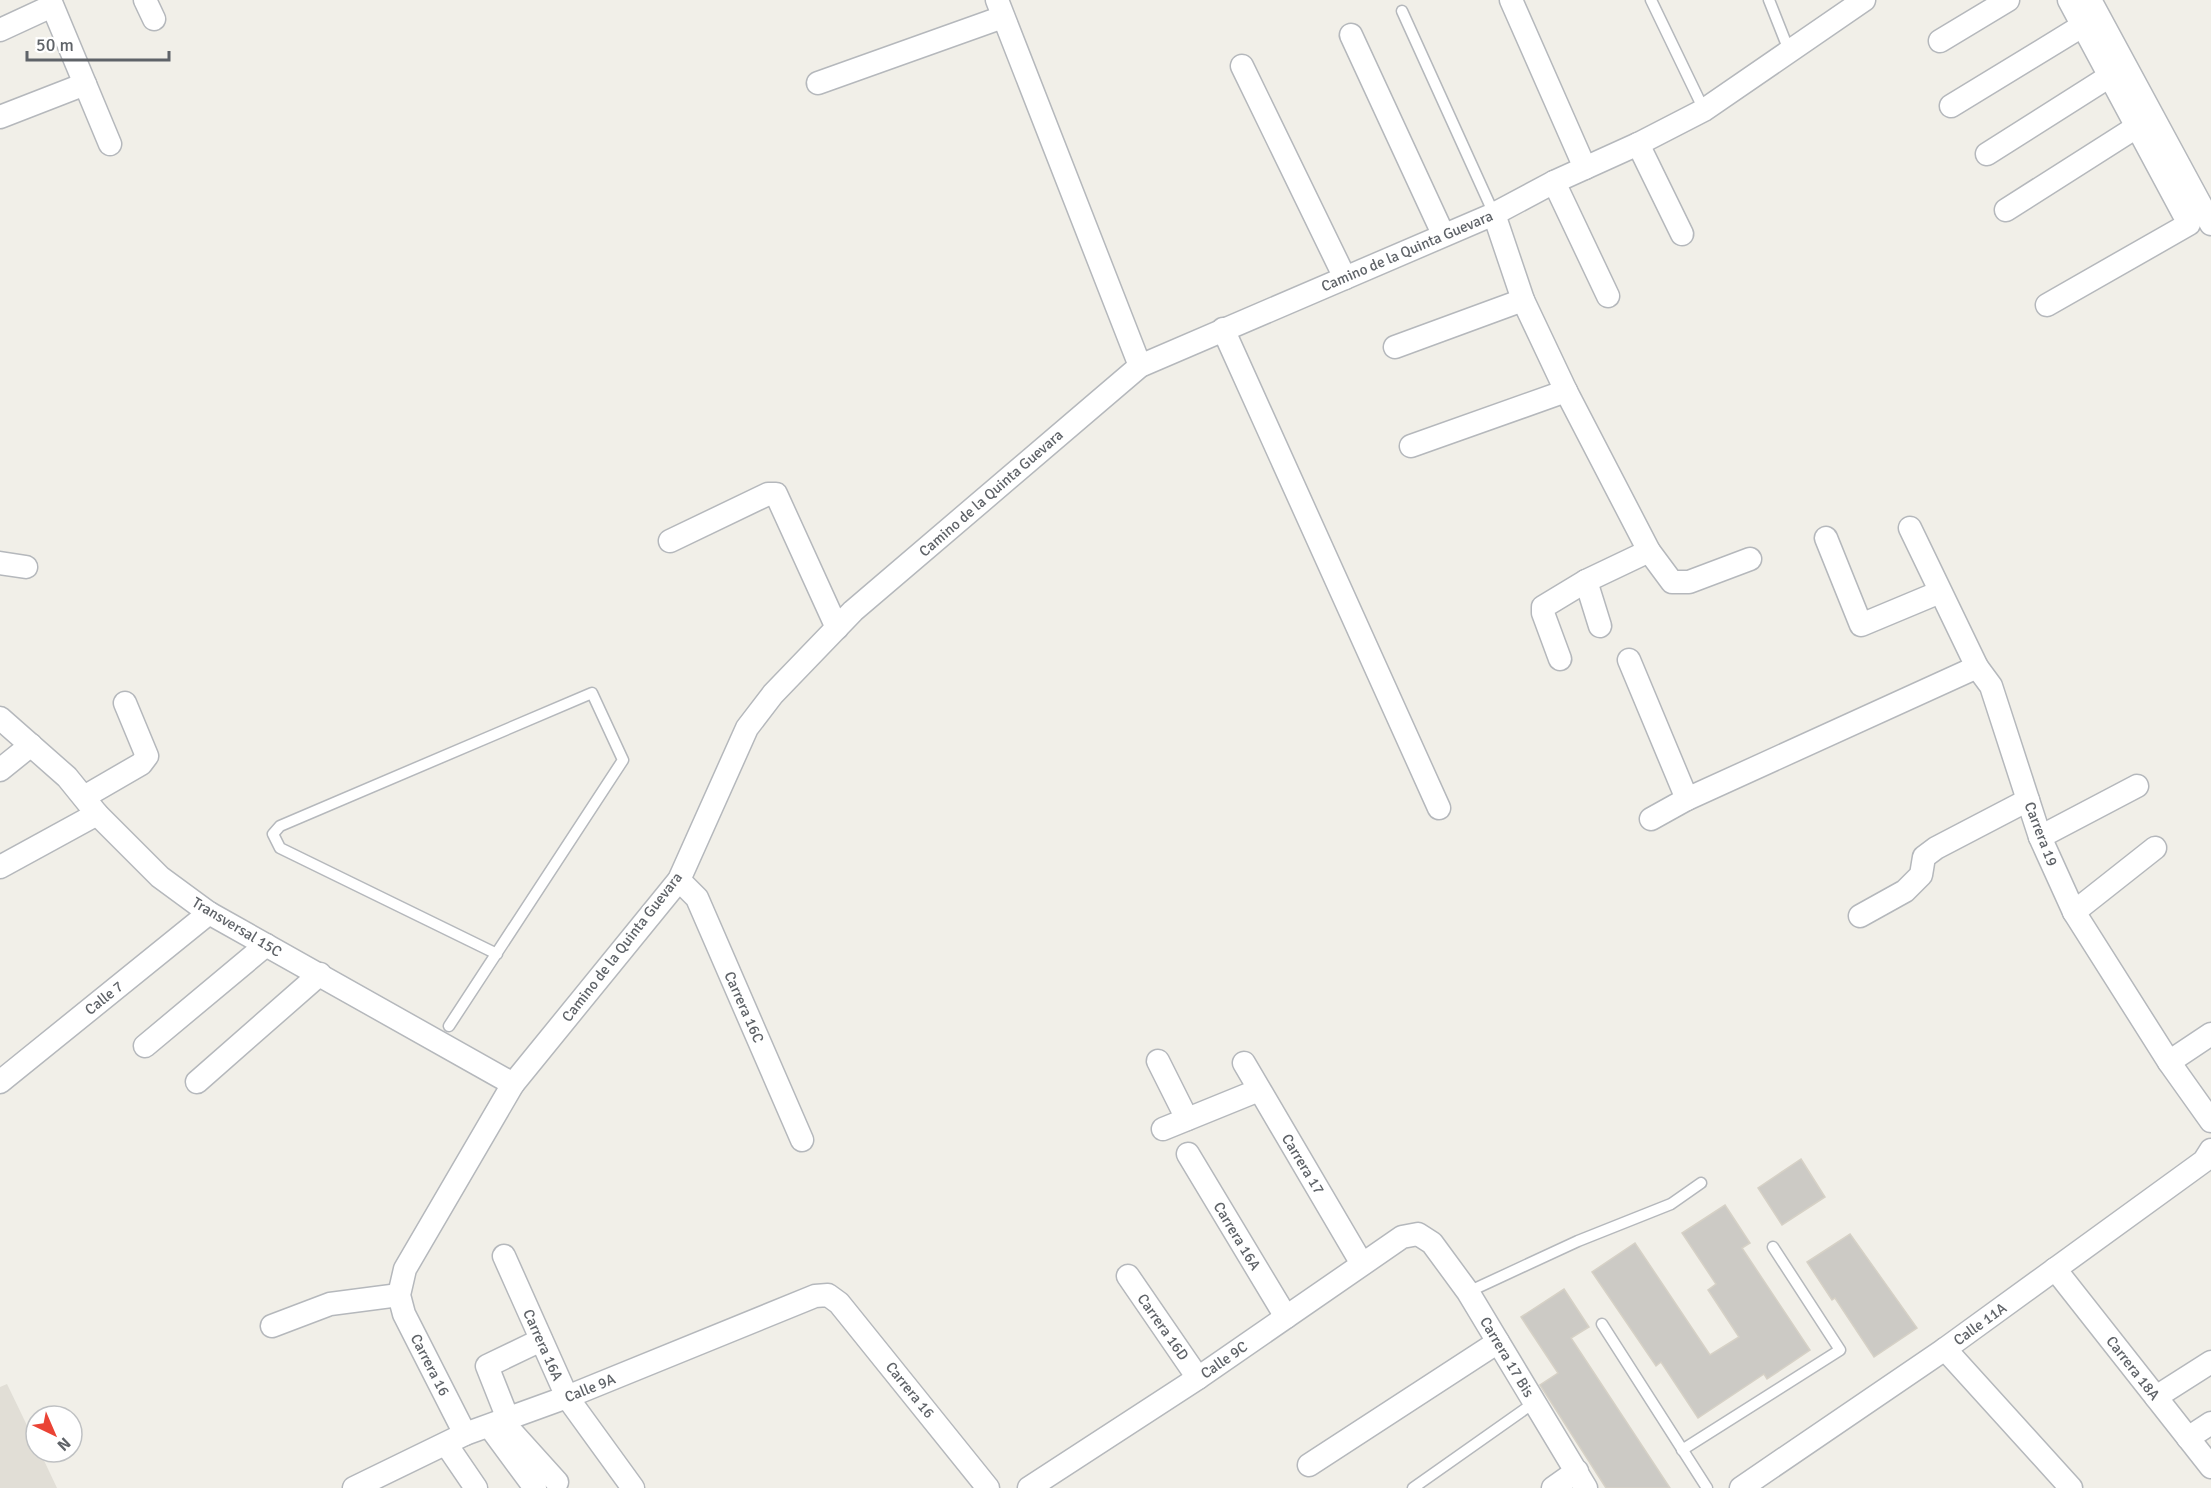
<svg xmlns="http://www.w3.org/2000/svg" width="2211" height="1488" viewBox="0 0 2211 1488" font-family="Signika,sans-serif">
<style>
.education{fill:#e1ded6}
.building{fill:#cccac5;stroke:#d6d1c6;stroke-width:1.5}
.lines{fill:none;stroke-linecap:round;stroke-linejoin:round}
.service-casing{stroke:#b5b8bc;stroke-width:13}
.minor-casing{stroke:#b5b8bc;stroke-width:25}
.service{stroke:#fff;stroke-width:10}
.minor{stroke:#fff;stroke-width:22}
.labels{text-anchor:middle;stroke-width:6;stroke-linejoin:round;paint-order:stroke}
.street-label{font-size:15px;fill:#5f6368;stroke:#fff}
</style>
<rect width="100%" height="100%" fill="#f1efe8"/>
<!-- education -->
<polygon class="education" points="7,1384 36,1444 36,1452 40,1452 57,1488 0,1488 0,1387"/>
<!-- building -->
<g class="building">
<polygon points="1801,1159 1825,1197 1782,1225 1758,1188"/>
<polygon points="1725,1205 1750,1243 1742,1248 1810,1350 1767,1379 1764,1374 1698,1418 1661,1362 1656,1366 1592,1272 1635,1243 1710,1355 1739,1337 1708,1290 1716,1284 1682,1233"/>
<polygon points="1850,1234 1917,1328 1874,1357 1835,1298 1832,1300 1807,1262"/>
<polygon points="1564,1289 1589,1327 1571,1338 1670,1488 1606,1488 1540,1385 1558,1373 1521,1317"/>
</g>
<g class="lines">
<!-- service casing -->
<g class="service-casing">
<g id="service">
<polyline points="1651,0 1704,110"/>
<polyline points="1769,0 1790,53"/>
<polyline points="1402,11 1494,214"/>
<polyline points="449,1026 623,760 592,693 280,826 273,834 280,848 497,954"/>
<polyline points="1468,1292 1578,1241 1671,1204 1701,1183"/>
<polyline points="1602,1324 1707,1488"/>
<polyline points="1682,1450 1840,1350 1773,1247"/>
<polyline points="1413,1488 1535,1402"/>
</g>
</g>
<!-- minor casing -->
<g class="minor-casing">
<g id="minor">
<polyline points="50,0 110,144"/>
<polyline points="145,0 154,19"/>
<polyline points="997,0 1140,366"/>
<polyline points="1511,0 1585,168"/>
<polyline points="2090,0 2211,224"/>
<polyline points="0,30 52,6"/>
<polyline points="1351,35 1443,234"/>
<polyline points="1940,41 2008,0"/>
<polyline points="1242,66 1345,278"/>
<polyline points="818,83 1003,17"/>
<polyline points="1951,106 2082,26"/>
<polyline points="0,117 85,84"/>
<polyline points="1638,144 1682,234"/>
<polyline points="1987,154 2110,76"/>
<polyline points="1554,182 1608,296"/>
<polyline points="2006,210 2138,126"/>
<polyline points="1494,214 1523,300 1566,391 1649,551 1672,582 1689,582 1750,559"/>
<polyline points="2047,305 2189,224 2069,0"/>
<polyline points="1223,329 1439,808"/>
<polyline points="1395,347 1523,300"/>
<polyline points="1411,446 1566,391"/>
<polyline points="1910,528 1977,667 1991,686 2040,837 2074,912 2169,1062 2211,1121"/>
<polyline points="1826,538 1861,625 1940,592"/>
<polyline points="670,541 768,494 776,494 837,628"/>
<polyline points="0,563 26,567"/>
<polyline points="1586,581 1600,626"/>
<polyline points="1560,659 1543,613 1543,607 1586,581 1649,551"/>
<polyline points="1629,660 1687,799"/>
<polyline points="0,718 67,777 97,814 160,877 209,913 513,1084"/>
<polyline points="0,770 31,745"/>
<polyline points="84,797 141,764 147,756 125,703"/>
<polyline points="1651,819 1687,799 1977,667"/>
<polyline points="2040,837 2137,786"/>
<polyline points="0,867 97,814"/>
<polyline points="679,880 697,898 802,1140"/>
<polyline points="2074,912 2155,848"/>
<polyline points="1860,916 1905,891 1921,875 1924,857 1936,848 2028,800"/>
<polyline points="145,1046 266,945"/>
<polyline points="1158,1061 1187,1119"/>
<polyline points="2169,1062 2211,1034"/>
<polyline points="1244,1063 1362,1264"/>
<polyline points="0,1082 209,913"/>
<polyline points="197,1082 320,974"/>
<polyline points="1163,1129 1259,1090"/>
<polyline points="1188,1154 1286,1317"/>
<polyline points="504,1256 567,1397 633,1488"/>
<polyline points="2055,1269 2211,1467"/>
<polyline points="1128,1276 1198,1378"/>
<polyline points="272,1326 330,1304 399,1295"/>
<polyline points="1945,1349 2071,1488"/>
<polyline points="2156,1397 2211,1362"/>
<polyline points="508,1419 487,1366 541,1340"/>
<polyline points="502,1421 557,1482"/>
<polyline points="490,1427 535,1488"/>
<polyline points="465,1434 404,1314 399,1295 405,1269 513,1084 679,880 747,728 773,694 853,611 1140,366 1494,214 1554,182 1638,144 1704,110 1864,0"/>
<polyline points="2188,1438 2211,1423"/>
<polyline points="446,1444 476,1488"/>
<polyline points="1309,1465 1498,1342"/>
<polyline points="354,1488 465,1434 567,1397 815,1296 828,1295 839,1303 988,1488"/>
<polyline points="1029,1488 1198,1378 1402,1237 1418,1234 1432,1243 1468,1292 1586,1488"/>
<polyline points="1553,1488 1577,1471"/>
<polyline points="1741,1488 1945,1349 2204,1161 2211,1150"/>
</g>
</g>
<!-- service -->
<use href="#service" class="service"/>
<!-- minor -->
<use href="#minor" class="minor"/>
</g>
<g class="labels">
<!-- street labels -->
<g class="street-label">
<text transform="translate(1407 251) rotate(-23)" y="5">Camino de la Quinta Guevara</text>
<text transform="translate(991 493) rotate(-41)" y="5">Camino de la Quinta Guevara</text>
<text transform="translate(2041 834) rotate(69)" y="5">Carrera 19</text>
<text transform="translate(237 927) rotate(31)" y="5">Transversal 15C</text>
<text transform="translate(622 947) rotate(-52)" y="5">Camino de la Quinta Guevara</text>
<text transform="translate(104 998) rotate(-39)" y="5">Calle 7</text>
<text transform="translate(744 1007) rotate(66)" y="5">Carrera 16C</text>
<text transform="translate(1303 1164) rotate(59)" y="5">Carrera 17</text>
<text transform="translate(1237 1236) rotate(59)" y="5">Carrera 16A</text>
<text transform="translate(1980 1324) rotate(-36)" y="5">Calle 11A</text>
<text transform="translate(1163 1327) rotate(55)" y="5">Carrera 16D</text>
<text transform="translate(543 1345) rotate(66)" y="5">Carrera 16A</text>
<text transform="translate(1507 1357) rotate(59)" y="5">Carrera 17 Bis</text>
<text transform="translate(1224 1360) rotate(-35)" y="5">Calle 9C</text>
<text transform="translate(430 1365) rotate(63)" y="5">Carrera 16</text>
<text transform="translate(2133 1368) rotate(52)" y="5">Carrera 18A</text>
<text transform="translate(590 1388) rotate(-22)" y="5">Calle 9A</text>
<text transform="translate(910 1390) rotate(51)" y="5">Carrera 16</text>
</g>
</g>
<!-- north arrow -->
<g transform="translate(54 1434) rotate(136)"><circle r="28" fill="#ffffff" stroke="#bfc1c3" stroke-width="1.5"/>
<path d="M0-4.5L10 22L0 15L-10 22Z" fill="#ea4335"/>
<text y="-9" font-size="16" font-weight="bold" text-anchor="middle" fill="#5f6368">N</text>
</g>
<!-- scale -->
<path d="M27 51v9h142v-9" fill="none" stroke="#5f6368" stroke-width="3"/>
<text x="36" y="51" font-size="18" fill="#5f6368" stroke="#ffffff" stroke-width="4.5" paint-order="stroke">50 m</text>
</svg>
